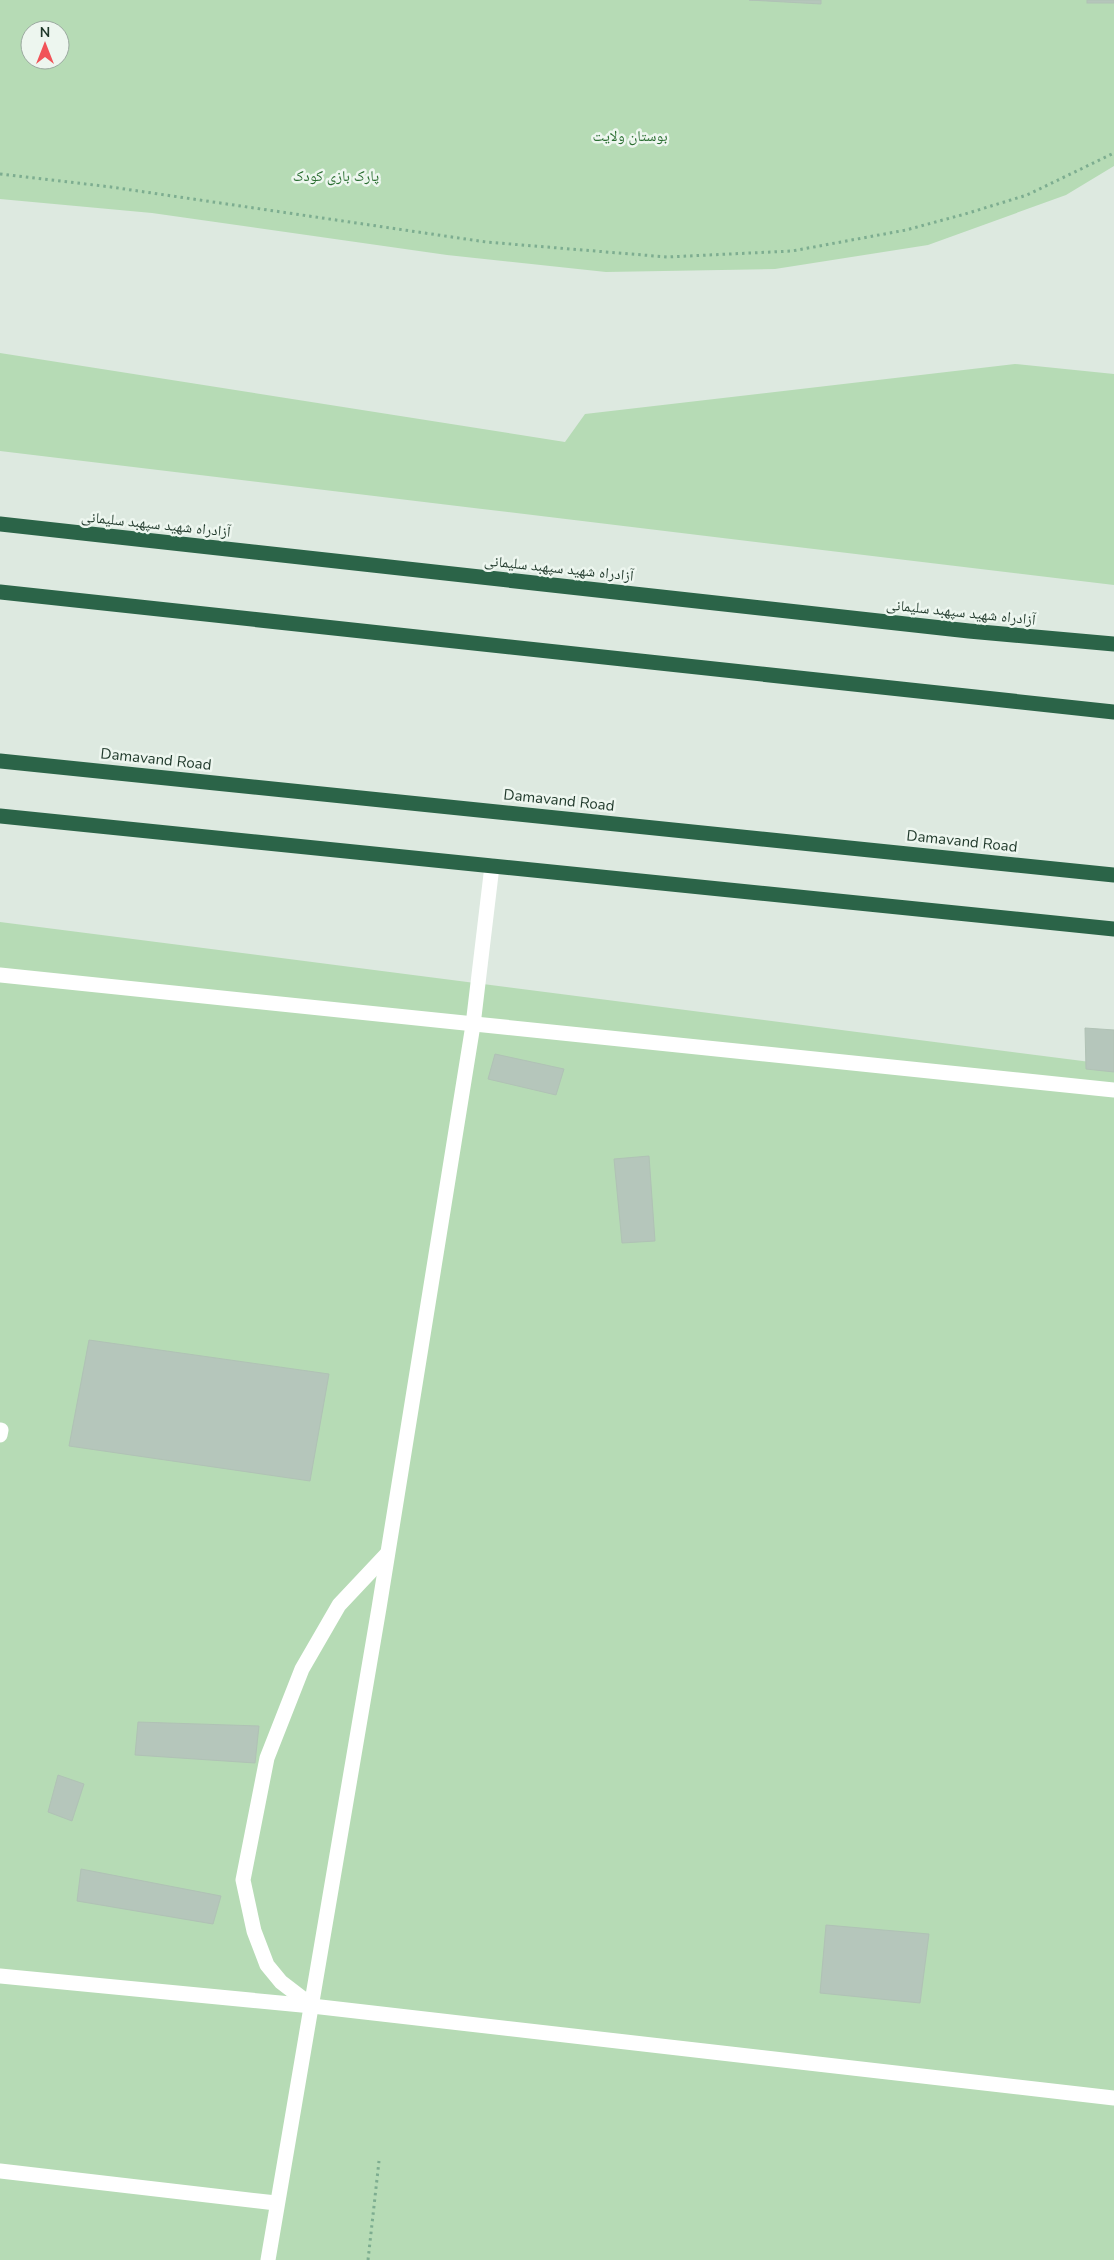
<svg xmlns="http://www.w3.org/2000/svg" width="1114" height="2260" viewBox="0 0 1114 2260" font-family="'Nunito Sans','Noto Naskh Arabic',sans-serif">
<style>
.green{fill:#b6dbb5;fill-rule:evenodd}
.building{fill:#b5c6bb;stroke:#b0c2b5}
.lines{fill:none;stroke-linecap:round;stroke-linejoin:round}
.path{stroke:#7dad90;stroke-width:3;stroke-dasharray:2.5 4;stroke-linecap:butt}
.lane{stroke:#fff;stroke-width:15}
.street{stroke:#fff;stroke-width:15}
.highway{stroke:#2b6448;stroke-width:15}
.labels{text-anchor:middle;stroke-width:5;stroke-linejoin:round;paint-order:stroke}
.park-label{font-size:15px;fill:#2a6e31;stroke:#edf6ef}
.street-label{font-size:15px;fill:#1f382a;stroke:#edf6ef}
</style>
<rect width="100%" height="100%" fill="#dde9e0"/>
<!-- green -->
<g class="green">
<path d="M0,0H1114V166L1066,195L928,245L775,269L606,272L447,255L152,213L0,199ZM30,30H60V60H30Z"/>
<polygon points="0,353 565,442 585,414 1015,364 1114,374 1114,585 0,451"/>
<polygon points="0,922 1114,1065 1114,2260 0,2260"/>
</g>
<!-- building -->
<g class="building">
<polygon points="749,0 821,0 821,4"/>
<rect x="1087" y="0" width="27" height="3"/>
<polygon points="1085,1028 1114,1030 1114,1072 1086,1069"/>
<polygon points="495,1054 564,1069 556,1095 488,1079"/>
<polygon points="649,1156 655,1241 622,1243 614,1159"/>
<polygon points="89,1340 329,1374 310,1481 69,1446"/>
<polygon points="138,1722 259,1726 255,1763 135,1755"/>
<polygon points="58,1775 84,1784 72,1821 48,1812"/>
<polygon points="81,1869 221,1896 213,1924 77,1901"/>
<polygon points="826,1925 929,1934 920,2003 820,1993"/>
</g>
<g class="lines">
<!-- path -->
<g class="path">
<polyline points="0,174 111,187 486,242 667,257 792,251 906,230 965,214 1027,195 1114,153"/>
<polyline points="368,2260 379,2161"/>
</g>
<!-- lane -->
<g class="lane">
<polyline points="0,1435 1,1430"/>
<polyline points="0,1976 312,2006 1114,2098"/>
<polyline points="311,2005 281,1982 267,1965 254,1931 243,1880 267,1758 302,1669 339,1605 387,1554"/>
<polyline points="268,2260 379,1608 473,1025 492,866"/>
</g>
<!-- street -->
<g class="street">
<polyline points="0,975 1114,1090"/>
<polyline points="0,2171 276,2203"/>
</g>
<!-- highway -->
<g class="highway">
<polyline points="0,524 969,631 1114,644"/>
<polyline points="0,592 1114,712"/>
<polyline points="0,761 1114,875"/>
<polyline points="0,816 1114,929"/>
</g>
</g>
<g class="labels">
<!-- park labels -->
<g class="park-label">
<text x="630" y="141">بوستان ولایت</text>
<text x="336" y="181">پارک بازی کودک</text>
</g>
<!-- street labels -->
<g class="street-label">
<text transform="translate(156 524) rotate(6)" y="5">آزادراه شهید سپهبد سلیمانی</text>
<text transform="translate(559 568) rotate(6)" y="5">آزادراه شهید سپهبد سلیمانی</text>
<text transform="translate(961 612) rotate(6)" y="5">آزادراه شهید سپهبد سلیمانی</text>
<text transform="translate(156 759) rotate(6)" y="5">Damavand Road</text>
<text transform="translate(559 800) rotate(6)" y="5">Damavand Road</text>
<text transform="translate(962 841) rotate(6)" y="5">Damavand Road</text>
</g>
</g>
<!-- north arrow -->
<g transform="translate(45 45)"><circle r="24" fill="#edf6ef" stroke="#9baaa0"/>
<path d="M0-4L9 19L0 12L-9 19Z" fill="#f15358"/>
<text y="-8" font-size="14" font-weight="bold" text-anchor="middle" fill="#1f382a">N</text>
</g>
</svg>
